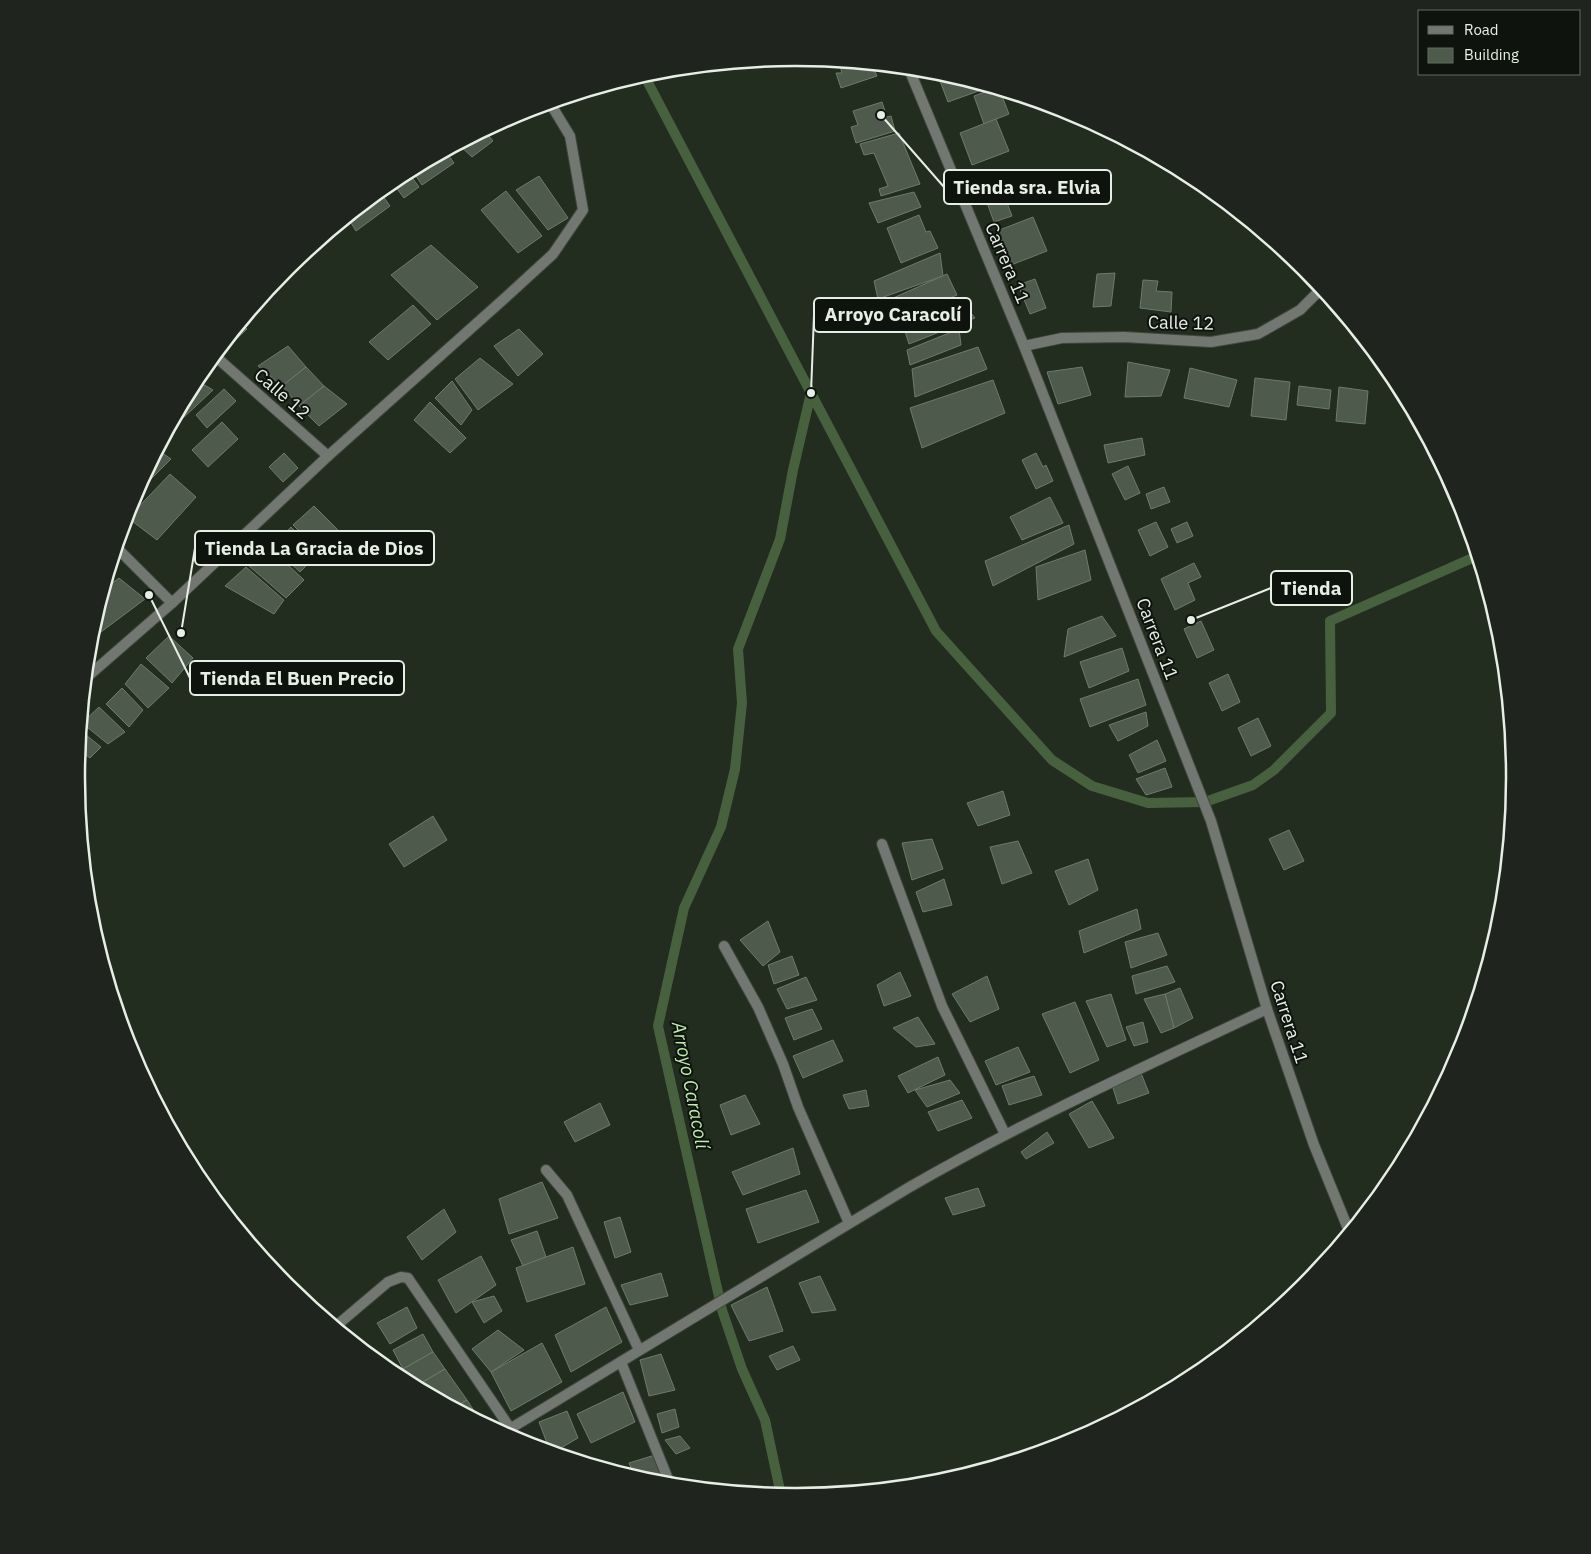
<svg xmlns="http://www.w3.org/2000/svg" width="1591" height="1554" viewBox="0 0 1591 1554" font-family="'IBM Plex Sans',sans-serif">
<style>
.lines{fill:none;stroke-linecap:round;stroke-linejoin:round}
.stream{stroke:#47613f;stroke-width:10}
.building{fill:#4e5a4b;stroke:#6e7a6b}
.minor-casing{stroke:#3e473b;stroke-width:12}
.minor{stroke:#727771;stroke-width:10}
.labels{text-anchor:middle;stroke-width:4;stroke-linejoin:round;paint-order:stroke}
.street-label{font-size:18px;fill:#e7eee5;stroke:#0e130d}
.water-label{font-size:19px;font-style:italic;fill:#beecb1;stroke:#0e130d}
.rim{fill:none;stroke:#e7eee5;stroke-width:2.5}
.leader{fill:none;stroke:#e7eee5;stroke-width:2}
.callout-dot{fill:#e7eee5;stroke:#0e130d;stroke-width:2}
.callout{fill:#0e130d;stroke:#e7eee5;stroke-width:2}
.callout-label{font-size:19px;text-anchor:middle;font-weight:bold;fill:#e7eee5}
</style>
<rect width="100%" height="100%" fill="#222c1f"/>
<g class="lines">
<!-- stream -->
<g class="stream">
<polyline points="644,75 936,631 1052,760 1092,786 1148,803 1205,802 1253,785 1274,770 1331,713 1330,621 1477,556"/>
<polyline points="781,1495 765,1420 742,1369 722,1310 658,1026 684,908 721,827 735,769 742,703 738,649 780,539 793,470 811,393"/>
</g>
</g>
<!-- building -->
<g class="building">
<polygon points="839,62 872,65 877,76 841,88 836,73 842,73"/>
<polygon points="939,72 983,85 984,89 948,102 937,73"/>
<polygon points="993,89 1000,91 1009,114 984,124 974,96"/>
<polygon points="882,102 887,117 891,116 895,131 856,143 851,127 858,125 853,111"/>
<polygon points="996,119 1009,151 972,165 960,133"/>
<polygon points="485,131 493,141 472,157 459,145"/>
<polygon points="899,133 920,184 881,196 879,189 888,186 874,153 864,155 860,144"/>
<polygon points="446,152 454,163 422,185 412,170"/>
<polygon points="408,172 419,187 404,198 392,182"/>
<polygon points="539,176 568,218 548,230 516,190"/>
<polygon points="1000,184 1012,216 994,222 982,189"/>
<polygon points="506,191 542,236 518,253 481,210"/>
<polygon points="380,192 390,206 356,231 348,218"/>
<polygon points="914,192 921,207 878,223 869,203"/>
<polygon points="919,215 926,232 930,231 938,248 901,263 887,228"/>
<polygon points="1033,217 1047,251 1011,265 997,231"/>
<polygon points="327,235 329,238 303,256 302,256"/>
<polygon points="431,245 478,287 437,320 391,275"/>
<polygon points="940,253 943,276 878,299 874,281"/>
<polygon points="1115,273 1111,306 1093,307 1097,274"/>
<polygon points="947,274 957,295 890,323 882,303"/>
<polygon points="1035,279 1046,308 1030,314 1018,285"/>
<polygon points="1143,280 1158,281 1156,291 1172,292 1171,312 1140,308"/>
<polygon points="961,300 975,318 909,344 903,325"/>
<polygon points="413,305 431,324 388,360 369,342"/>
<polygon points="241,324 247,329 230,345 227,342"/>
<polygon points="519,329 543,354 518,376 494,346"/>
<polygon points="959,329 961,345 910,365 907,350"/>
<polygon points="288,346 306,367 282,386 258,366"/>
<polygon points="978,347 987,369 915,397 912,369"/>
<polygon points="480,358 513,384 478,410 455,379"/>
<polygon points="1128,362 1170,370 1161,396 1125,397"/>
<polygon points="306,367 324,386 299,406 282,386"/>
<polygon points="1082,367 1091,395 1058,404 1047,372"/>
<polygon points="1190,368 1237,380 1229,407 1184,398"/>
<polygon points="1255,378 1290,382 1286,420 1251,416"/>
<polygon points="196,380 213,390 182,419 178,413"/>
<polygon points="993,380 1005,413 922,448 910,408"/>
<polygon points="452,381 472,410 461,425 435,398"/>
<polygon points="324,386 347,404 319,426 299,406"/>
<polygon points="1299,386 1331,390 1329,409 1297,405"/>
<polygon points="1339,387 1368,391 1365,424 1336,421"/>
<polygon points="224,389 236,401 207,428 196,415"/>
<polygon points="430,402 466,438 450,453 414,420"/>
<polygon points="222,422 238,439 208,467 192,450"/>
<polygon points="1142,438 1145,455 1108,463 1104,445"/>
<polygon points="158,450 171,459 133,497"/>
<polygon points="284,453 298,468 283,482 269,467"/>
<polygon points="1036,453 1043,467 1046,465 1053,481 1036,489 1022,460"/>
<polygon points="1128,466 1140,493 1125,500 1112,474"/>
<polygon points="170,474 196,497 157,540 128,518"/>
<polygon points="1164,487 1170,502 1151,509 1146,494"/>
<polygon points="1050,497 1063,523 1022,540 1010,517"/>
<polygon points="314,506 338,530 320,552 293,525"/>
<polygon points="1156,522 1168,547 1150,556 1138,530"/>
<polygon points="1187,522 1193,536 1177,543 1171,529"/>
<polygon points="1069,525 1074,544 993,586 985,561"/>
<polygon points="291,527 318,554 300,572 273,547"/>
<polygon points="268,546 304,580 286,598 249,566"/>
<polygon points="1085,550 1091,580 1038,600 1036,567"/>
<polygon points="1194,563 1201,577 1188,583 1195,600 1175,610 1161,579"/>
<polygon points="246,567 284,600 274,614 225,586"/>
<polygon points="119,578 145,599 93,638 91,634 104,589"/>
<polygon points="1102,616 1116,636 1064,657 1068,629"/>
<polygon points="1201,621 1214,650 1197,658 1184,629"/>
<polygon points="169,636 193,658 172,683 146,658"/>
<polygon points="1122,648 1129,671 1089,688 1080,662"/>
<polygon points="141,664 169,688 148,708 125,684"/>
<polygon points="1228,674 1240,702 1222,711 1209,683"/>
<polygon points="1138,679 1146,705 1090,727 1080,699"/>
<polygon points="122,688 143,710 129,727 106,704"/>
<polygon points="99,707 125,732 108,744 82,723"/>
<polygon points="1146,712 1148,726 1118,741 1109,725"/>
<polygon points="1258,718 1271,746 1251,756 1238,728"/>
<polygon points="81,731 101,747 90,758 79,750"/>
<polygon points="1157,740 1166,761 1138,773 1129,755"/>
<polygon points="1165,768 1172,787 1146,795 1136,779"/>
<polygon points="1003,791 1010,815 978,826 967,803"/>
<polygon points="433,816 447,840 404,867 389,844"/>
<polygon points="1289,830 1304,861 1284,870 1269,839"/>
<polygon points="932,839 943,869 912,880 902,843"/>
<polygon points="1018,841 1032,873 1002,884 990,847"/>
<polygon points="1088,859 1098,890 1069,905 1055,871"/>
<polygon points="944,879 952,905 923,912 916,892"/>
<polygon points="1137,909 1141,929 1084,953 1079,931"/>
<polygon points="768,921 780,952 763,966 740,940"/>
<polygon points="1158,933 1167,955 1131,968 1125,942"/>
<polygon points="792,956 799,975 774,984 768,965"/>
<polygon points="1167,966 1175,982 1136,994 1132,976"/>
<polygon points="900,972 911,996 884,1006 877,985"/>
<polygon points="987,976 999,1009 970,1022 952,994"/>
<polygon points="806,977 817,1000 787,1009 777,989"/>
<polygon points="1180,988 1193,1018 1174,1028 1165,994"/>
<polygon points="1111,994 1126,1040 1107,1047 1086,1001"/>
<polygon points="1165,994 1174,1028 1161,1033 1144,999"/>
<polygon points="1075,1002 1099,1060 1070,1073 1042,1014"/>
<polygon points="812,1009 822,1029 794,1040 785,1018"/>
<polygon points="918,1017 935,1044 916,1047 893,1028"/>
<polygon points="1143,1022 1148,1042 1134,1046 1126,1027"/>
<polygon points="833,1040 843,1061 803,1078 793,1056"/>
<polygon points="1018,1047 1030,1072 996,1085 985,1061"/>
<polygon points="938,1057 945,1075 908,1093 898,1076"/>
<polygon points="1141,1073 1149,1093 1118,1104 1113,1088"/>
<polygon points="1034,1076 1042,1095 1009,1105 1002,1086"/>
<polygon points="950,1080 960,1093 927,1107 915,1090"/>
<polygon points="866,1090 869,1106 849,1109 843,1095"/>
<polygon points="745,1095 760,1124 731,1135 720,1105"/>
<polygon points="962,1100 972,1118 938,1131 928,1112"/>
<polygon points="1092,1101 1114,1138 1089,1148 1069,1114"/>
<polygon points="600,1103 610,1125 575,1142 564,1122"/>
<polygon points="1047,1132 1054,1143 1026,1159 1021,1152"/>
<polygon points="793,1148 800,1174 743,1195 732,1172"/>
<polygon points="542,1182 558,1218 509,1234 499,1199"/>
<polygon points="978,1188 985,1206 953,1215 945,1198"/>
<polygon points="806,1190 819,1222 758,1243 746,1209"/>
<polygon points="444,1209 456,1232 422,1260 407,1237"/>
<polygon points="620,1217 631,1252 615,1258 604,1222"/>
<polygon points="537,1231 546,1257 523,1266 511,1240"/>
<polygon points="573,1247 585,1284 527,1302 516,1268"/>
<polygon points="481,1256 496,1285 456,1313 438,1280"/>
<polygon points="661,1273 668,1296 630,1305 621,1285"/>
<polygon points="820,1276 836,1310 812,1313 799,1283"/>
<polygon points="767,1287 783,1331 749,1341 731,1305"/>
<polygon points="494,1296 502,1311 484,1323 472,1302"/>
<polygon points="407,1307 417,1328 390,1344 377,1323"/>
<polygon points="606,1307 622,1342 571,1372 555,1335"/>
<polygon points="498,1330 524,1350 491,1372 472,1349"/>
<polygon points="423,1334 433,1352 403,1369 393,1350"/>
<polygon points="542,1343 562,1382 511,1411 491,1372"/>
<polygon points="793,1346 800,1360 777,1370 769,1356"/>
<polygon points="433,1352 445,1369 416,1386 413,1385 403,1369"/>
<polygon points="661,1354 675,1390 649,1396 640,1360"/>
<polygon points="445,1369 467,1400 455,1407 416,1386"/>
<polygon points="623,1392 635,1422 591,1443 577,1414"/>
<polygon points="467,1400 480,1420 455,1407"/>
<polygon points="675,1409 679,1427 662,1433 657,1414"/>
<polygon points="567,1411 578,1438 554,1452 550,1451 539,1422"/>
<polygon points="680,1436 690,1448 676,1454 665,1440"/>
<polygon points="655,1455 662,1477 647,1480 635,1477 629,1463"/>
</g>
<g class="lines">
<!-- minor casing -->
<g class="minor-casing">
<g id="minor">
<polyline points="909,69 1024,346 1211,821 1267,1009 1314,1145 1349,1231"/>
<polyline points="1024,346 1062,338 1124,337 1211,342 1258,334 1300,310 1321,289"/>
<polyline points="215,356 328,456"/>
<polyline points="117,548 172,603"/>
<polyline points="86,678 172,603 328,456 505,298 553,254 583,210 570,136 550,103"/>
<polyline points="882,844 942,1006 1005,1134"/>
<polyline points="724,946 758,1007 783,1064 798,1107 849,1223"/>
<polyline points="546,1170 567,1195 639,1350"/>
<polyline points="336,1326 388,1282 401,1277 408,1278 510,1428"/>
<polyline points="621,1362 670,1484"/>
<path d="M503,1433L908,1188C1024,1121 1146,1066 1267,1009"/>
</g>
</g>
<!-- minor -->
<use href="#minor" class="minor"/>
</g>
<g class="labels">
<!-- street labels -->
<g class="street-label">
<text transform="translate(1007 263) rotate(67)" y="6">Carrera 11</text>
<text transform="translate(1181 323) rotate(1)" y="6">Calle 12</text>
<text transform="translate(282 394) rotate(41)" y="6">Calle 12</text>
<text transform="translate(1157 639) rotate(69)" y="6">Carrera 11</text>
<text transform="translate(1289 1022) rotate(72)" y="6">Carrera 11</text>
</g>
<!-- water labels -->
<g class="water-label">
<text transform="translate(691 1085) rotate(79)" y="7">Arroyo Caracolí</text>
</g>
</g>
<!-- crop -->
<path d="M0 0H1591V1554H0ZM795 66H796A710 710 0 0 1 1506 776V778A710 710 0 0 1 796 1488H795A710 710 0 0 1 85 778V776A710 710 0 0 1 795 66Z" fill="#1f251e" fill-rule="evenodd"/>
<path class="rim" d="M795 66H796A710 710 0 0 1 1506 776V778A710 710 0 0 1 796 1488H795A710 710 0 0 1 85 778V776A710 710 0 0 1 795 66Z"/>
<!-- callouts -->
<path class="leader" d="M881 115L944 187M811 393L814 315M181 633L195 548M1191 620L1271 588M149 595L190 678"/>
<g class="callout-dot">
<circle cx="881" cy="115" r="5"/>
<circle cx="811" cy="393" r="5"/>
<circle cx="181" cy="633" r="5"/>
<circle cx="1191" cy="620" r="5"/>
<circle cx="149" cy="595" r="5"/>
</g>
<g class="callout">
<rect x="944" y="170" width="167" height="34" rx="5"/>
<rect x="814" y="298" width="157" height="34" rx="5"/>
<rect x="195" y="531" width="239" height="34" rx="5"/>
<rect x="1271" y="571" width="81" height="34" rx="5"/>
<rect x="190" y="661" width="214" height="34" rx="5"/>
</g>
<g class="callout-label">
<text x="1027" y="194">Tienda sra. Elvia</text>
<text x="893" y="321">Arroyo Caracolí</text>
<text x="314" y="555">Tienda La Gracia de Dios</text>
<text x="1311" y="595">Tienda</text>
<text x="297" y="685">Tienda El Buen Precio</text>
</g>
<!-- legend -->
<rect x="1418" y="10" width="162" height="65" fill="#0e130d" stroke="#656b63"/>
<rect x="1428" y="26" width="25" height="8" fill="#727771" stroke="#656b63"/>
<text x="1464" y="35" font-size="15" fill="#e7eee5">Road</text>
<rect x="1428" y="48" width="25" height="15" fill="#4e5a4b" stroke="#656b63"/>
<text x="1464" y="60" font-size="15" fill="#e7eee5">Building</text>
</svg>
